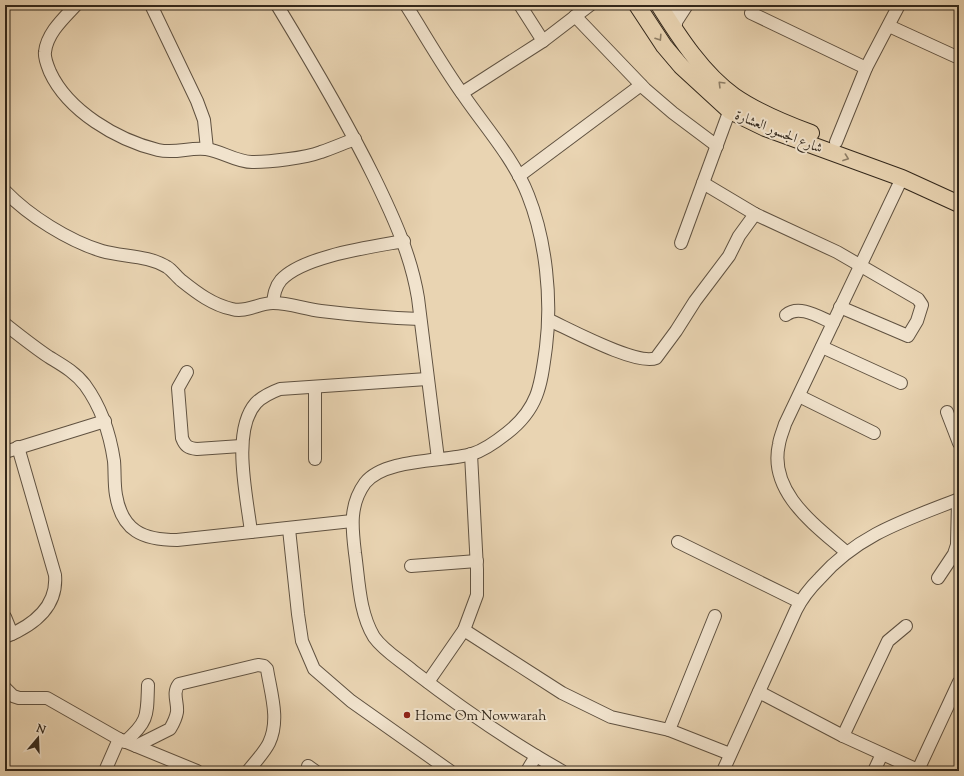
<svg xmlns="http://www.w3.org/2000/svg" width="964" height="776" viewBox="0 0 964 776" font-family="'Sorts Mill Goudy',Amiri,serif">
<style>
.lines{fill:none;stroke-linecap:round;stroke-linejoin:round}
.minor-casing{stroke:#605241;stroke-width:14}
.major-casing{stroke:#32271b;stroke-width:18}
.minor{stroke:#f1e3cd;stroke-width:12}
.major{stroke:#e9d4b2;stroke-width:16}
.oneway{stroke:#8e7e66}
.poi-dot{fill:#8f2418;stroke:#f1e3cd;stroke-width:1.5}
.labels{text-anchor:middle;stroke-width:4;stroke-linejoin:round;paint-order:stroke}
.street-label{font-size:14px;fill:#32271b;stroke:#f1e3cd}
.poi-label{font-size:14px;fill:#32271b;stroke:#f1e3cd;text-anchor:start}
</style>
<rect width="100%" height="100%" fill="#e9d4b2"/>
<filter id="stains"><feTurbulence type="fractalNoise" baseFrequency=".005" numOctaves="4"/><feColorMatrix values="0 0 0 0 .2 0 0 0 0 .09 0 0 0 0 .02 0 0 0 .5 -.17"/></filter>
<radialGradient id="worn" r=".72"><stop offset=".6" stop-color="#630" stop-opacity="0"/><stop offset="1" stop-color="#630" stop-opacity=".3"/></radialGradient>
<g class="lines">
<!-- minor casing -->
<g class="minor-casing">
<g id="minor">
<path d="M76,5C64,18 47,33 45,52C44,58 48,67 50,72C68,111 117,140 158,150C176,154 189,147 206,149C222,151 236,162 252,162C270,162 305,158 321,152C333,148 344,143 355,139"/>
<polyline points="151,5 197,101 204,120 207,149"/>
<path d="M277,5C311,61 345,118 374,177C393,216 411,255 418,298L438,459"/>
<path d="M406,5C425,35 443,67 464,96C486,128 514,159 528,195C546,240 552,299 546,347C541,384 539,408 507,433C497,441 485,450 472,454C444,462 385,458 365,483C349,505 352,528 355,553C359,581 359,612 374,637C384,651 400,660 413,671C460,707 510,742 562,771"/>
<polyline points="520,5 543,41"/>
<polyline points="670,5 676,24"/>
<polyline points="751,13 866,68"/>
<polyline points="575,16 645,89 673,113 717,146"/>
<polyline points="676,22 687,5"/>
<polyline points="889,26 959,58"/>
<polyline points="462,93 543,41 590,5"/>
<polyline points="836,142 866,68 899,5"/>
<polyline points="519,176 641,85"/>
<polyline points="703,183 755,214 837,252 918,299 922,305 917,321 908,336 840,307"/>
<path d="M5,191C29,216 69,241 102,251C123,257 148,255 167,267C172,270 177,277 182,281C197,293 213,305 232,309C246,313 259,303 273,303C289,303 305,309 321,311C354,315 387,318 420,319"/>
<polyline points="681,243 732,104"/>
<path d="M273,303C274,295 275,287 281,280C303,256 371,247 404,241"/>
<path d="M786,315C799,304 819,317 833,323"/>
<path d="M549,320C569,329 637,366 656,358L676,331L695,301L729,256L739,236L755,214"/>
<path d="M5,324C19,335 34,347 49,357C62,365 75,372 85,385C101,407 110,434 114,461C115,472 114,484 116,495C122,531 143,540 177,540L352,521"/>
<polyline points="822,347 901,383"/>
<path d="M187,372L178,388L182,438C185,446 188,448 197,449L241,446"/>
<polyline points="315,387 315,459"/>
<polyline points="799,396 874,433"/>
<polyline points="947,412 959,443"/>
<polyline points="5,452 105,421"/>
<polyline points="289,529 298,614 302,641 314,669 351,701 450,771"/>
<path d="M251,532C247,497 231,431 256,403C263,396 272,392 280,389L427,379"/>
<polyline points="678,542 800,602"/>
<path d="M846,552C815,525 768,492 779,444C780,437 783,431 785,424L902,178"/>
<polyline points="411,566 477,561"/>
<polyline points="938,578 954,554 957,545 958,500"/>
<polyline points="5,617 12,634"/>
<polyline points="464,630 562,693 611,717 669,730 730,754"/>
<path d="M5,637C32,626 58,608 55,575L18,447"/>
<polyline points="428,682 464,630 477,595 477,569 471,454"/>
<polyline points="5,688 13,696 19,698 47,698 119,739 197,771"/>
<polyline points="759,692 843,736 920,771"/>
<polyline points="669,730 715,616"/>
<polyline points="843,736 888,641 906,626"/>
<path d="M125,742C149,721 147,715 148,685"/>
<path d="M136,746L170,729C173,724 176,718 177,712C178,702 172,693 179,684L258,665L264,666L267,669C271,694 280,720 269,743C264,753 255,762 248,771"/>
<polyline points="308,766 315,771"/>
<polyline points="918,770 959,682"/>
<polyline points="105,771 119,739"/>
<polyline points="527,771 536,756"/>
<path d="M723,771L796,610C802,598 810,588 820,578C859,534 906,520 959,499"/>
<polyline points="874,771 882,754"/>
</g>
</g>
<!-- major casing -->
<g class="major-casing">
<g id="major">
<polyline points="637,5 664,46 681,66 730,111 765,128 902,178 959,204"/>
<path d="M659,5C679,37 703,74 734,96C757,112 784,123 811,133"/>
</g>
</g>
<!-- minor -->
<use href="#minor" class="minor"/>
<!-- major -->
<use href="#major" class="major"/>
</g>
<!-- one-way arrows -->
<defs><path id="oneway-chevron" d="M-2-3.5L2.5 0L-2 3.5" fill="none" stroke-width="1.6" stroke-linecap="round" stroke-linejoin="round"/></defs>
<g class="oneway">
<use href="#oneway-chevron" transform="translate(659 38) rotate(57)"/>
<use href="#oneway-chevron" transform="translate(721 84) rotate(-135)"/>
<use href="#oneway-chevron" transform="translate(846 158) rotate(20)"/>
</g>
<!-- markers -->
<circle class="poi-dot" cx="407" cy="715" r="4"/>
<g class="labels">
<!-- street labels -->
<g class="street-label">
<text transform="translate(779 131) rotate(22)" y="5">شارع الجسور العشارة</text>
</g>
<!-- poi labels -->
<g class="poi-label">
<text x="415" y="720">Home Om Nowwarah</text>
</g>
</g>
<!-- margin -->
<rect width="964" height="776" fill="none" stroke="#e9d4b2" stroke-width="20"/>
<rect x="6" y="6" width="952" height="764" fill="none" stroke="#32271b" stroke-width="2"/>
<rect x="10" y="10" width="944" height="756" fill="none" stroke="#32271b"/>
<!-- north arrow -->
<g transform="translate(38 738) rotate(19)" stroke="#f1e3cd" stroke-width="3" paint-order="stroke">
<path d="M0-3L7 15L0 10L-7 15Z" fill="#32271b"/>
<text y="-6" font-size="11" font-weight="bold" text-anchor="middle" fill="#32271b">N</text>
</g>
<rect width="100%" height="100%" filter="url(#stains)"/>
<rect width="100%" height="100%" fill="url(#worn)"/>
</svg>
